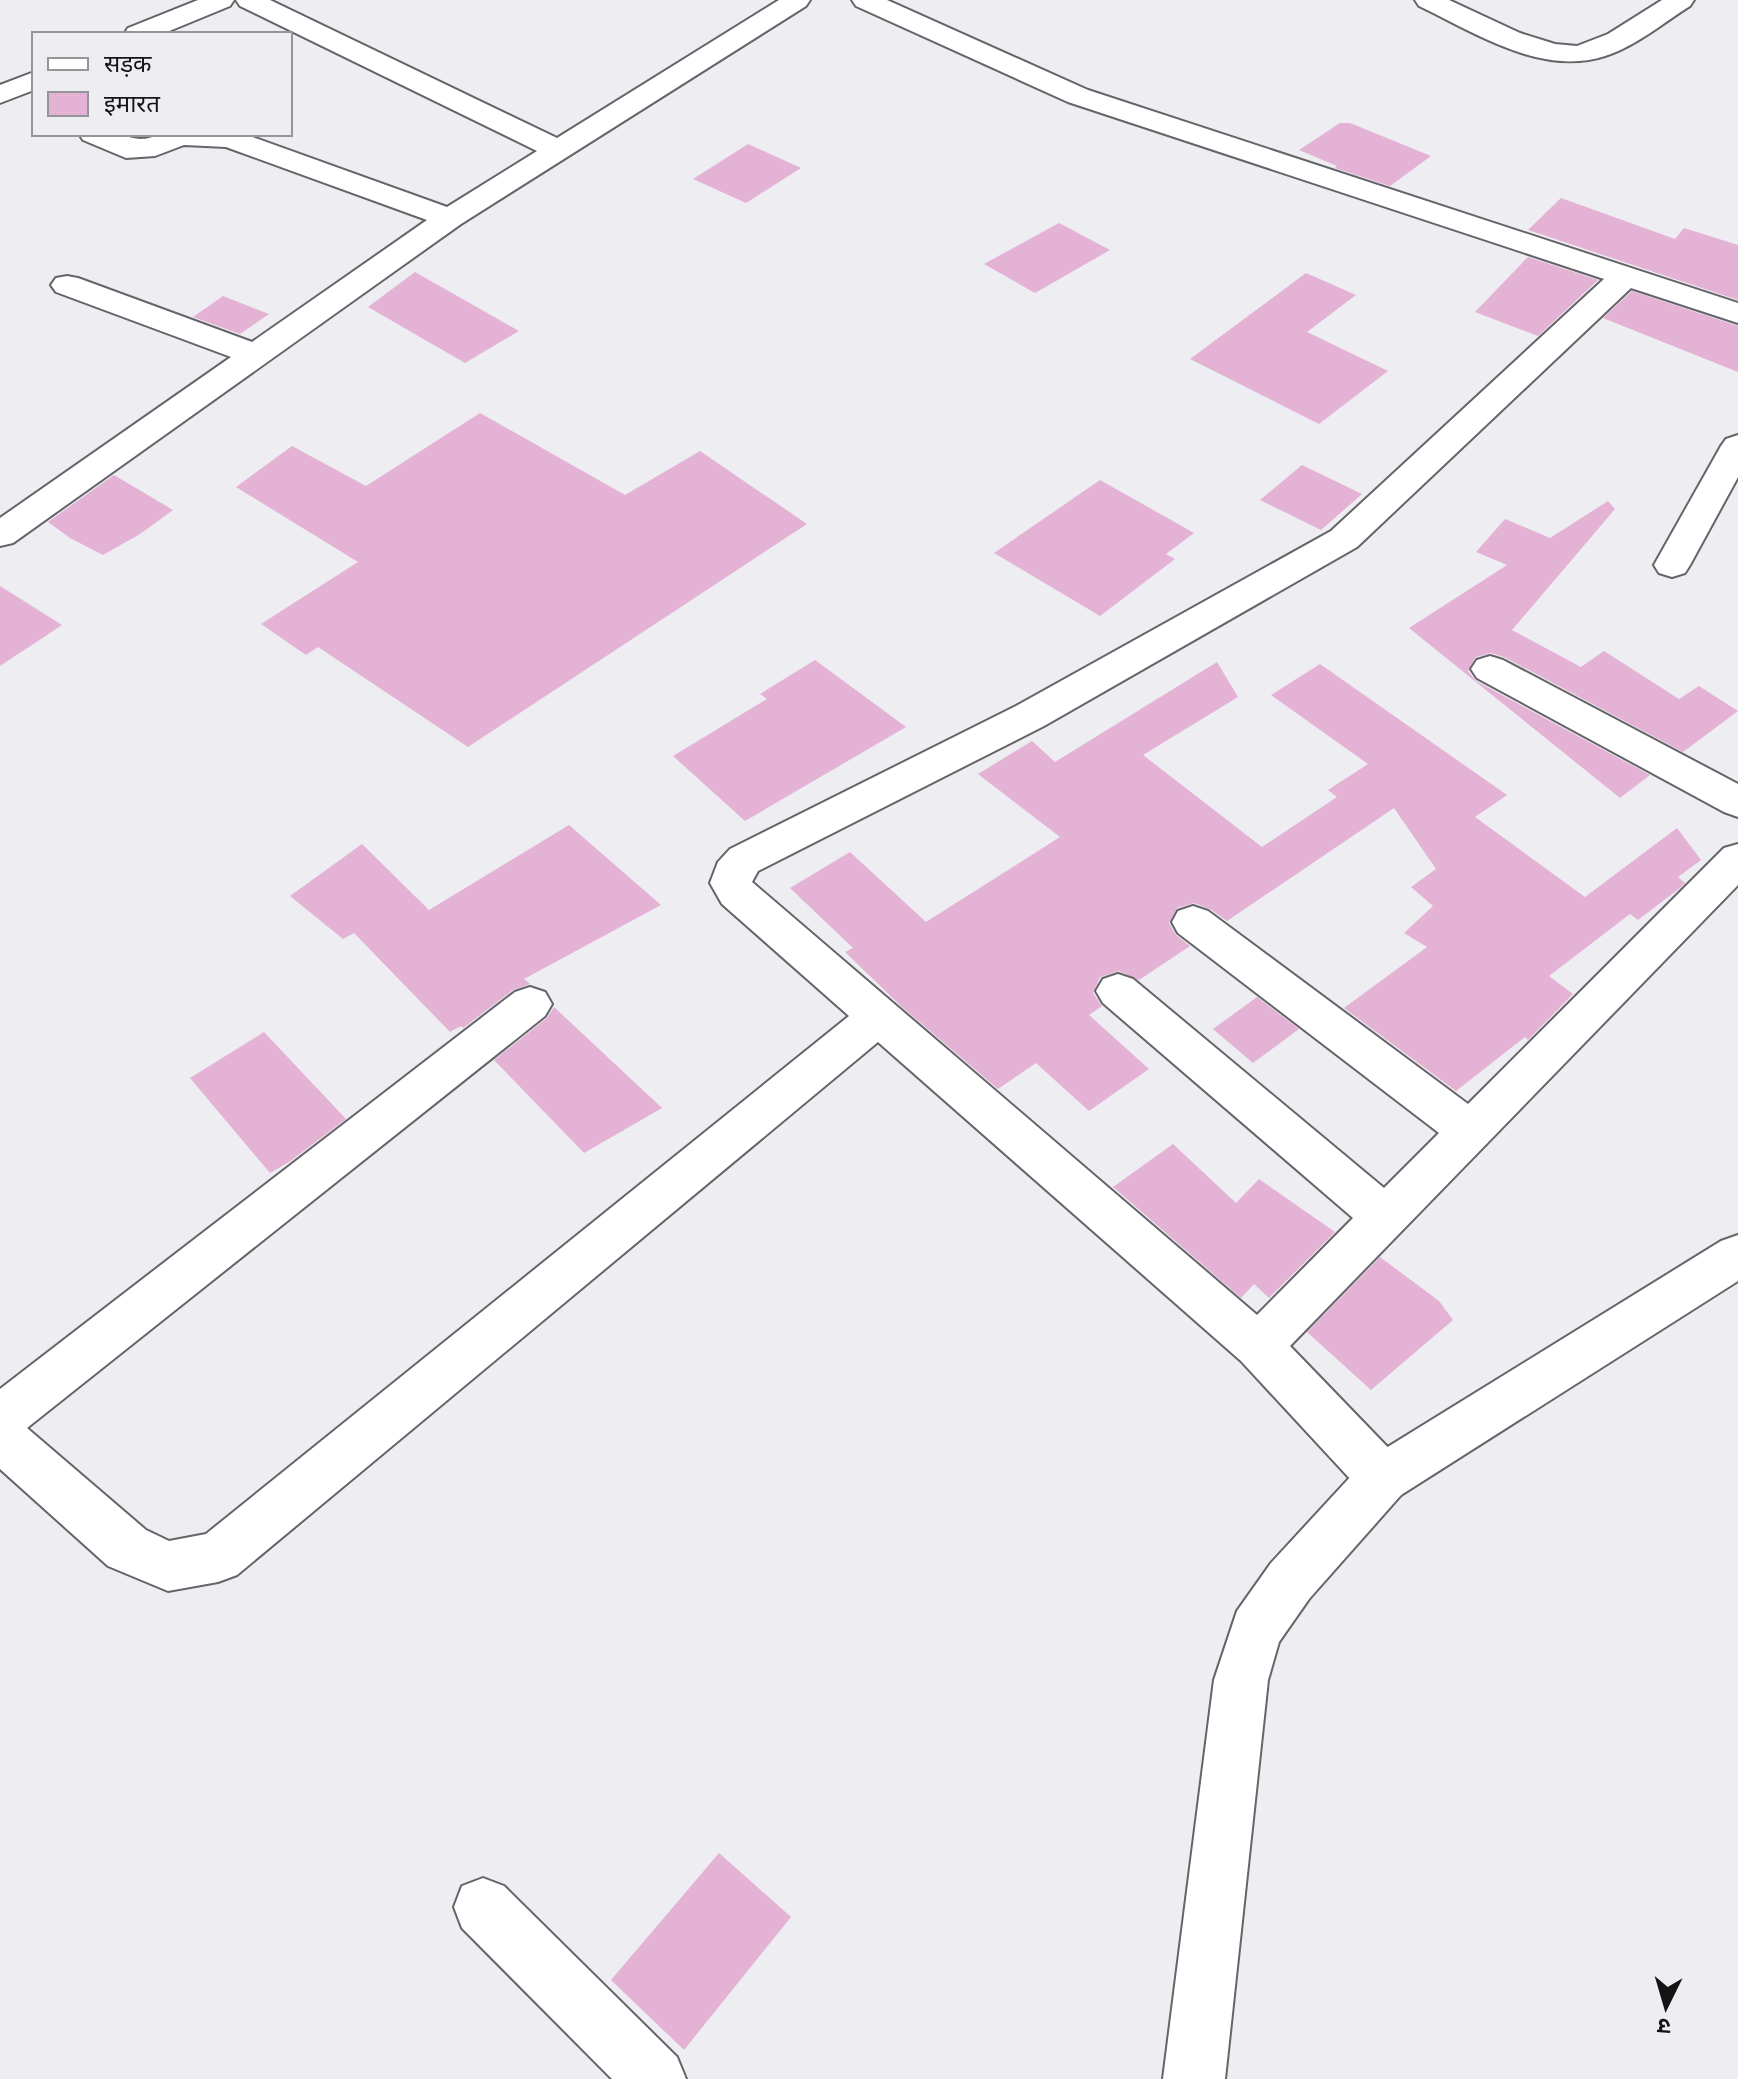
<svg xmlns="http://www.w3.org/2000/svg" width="1738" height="2079" viewBox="0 0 1738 2079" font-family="Jost,'Noto Sans Devanagari',sans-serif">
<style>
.building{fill:#e3b2d5}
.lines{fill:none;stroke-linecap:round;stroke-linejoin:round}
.minor-casing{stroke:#656569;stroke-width:4}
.tertiary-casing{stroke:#656569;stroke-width:4}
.minor{fill:#fff;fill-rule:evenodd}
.tertiary{fill:#fff;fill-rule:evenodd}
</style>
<rect width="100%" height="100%" fill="#ededf2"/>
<!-- building -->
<g class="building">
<polygon points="1340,123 1350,123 1431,156 1390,186 1335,168 1337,166 1299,150"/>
<polygon points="748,144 801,168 746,203 693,179"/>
<polygon points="1561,198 1675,239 1684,228 1738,245 1738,300 1528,230"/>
<polygon points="1059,223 1110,250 1035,293 984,264"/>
<polygon points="1528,257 1598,280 1538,336 1475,312"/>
<polygon points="415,272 519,331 465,363 368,307"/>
<polygon points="1306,273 1356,295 1307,332 1388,371 1319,424 1190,359"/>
<polygon points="1632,291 1738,326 1738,372 1603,318"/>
<polygon points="223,296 269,314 240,334 193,317"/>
<polygon points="480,413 625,495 700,451 807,524 468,747 318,647 306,655 261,624 358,562 236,487 292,446 366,486"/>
<polygon points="1302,465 1362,494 1321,530 1260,500"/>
<polygon points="114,475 173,510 140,534 103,555 70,538 48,522"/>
<polygon points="1100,480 1194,533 1166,554 1175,559 1100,616 994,553"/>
<polygon points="1608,501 1615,509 1512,630 1581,667 1604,651 1679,699 1699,686 1738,711 1683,752 1504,657 1491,653 1476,657 1468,671 1476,681 1650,775 1620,798 1409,628 1507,565 1476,552 1505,519 1550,538"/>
<polygon points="0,586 62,625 0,666"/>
<polygon points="815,660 906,727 745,821 673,756 767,699 760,694"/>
<polygon points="1217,662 1238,697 1143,755 1262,847 1337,797 1328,790 1368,764 1271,695 1320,664 1507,795 1475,817 1585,897 1677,828 1701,860 1678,877 1685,883 1680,888 1638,920 1630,914 1549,976 1573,994 1528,1040 1525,1037 1456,1091 1344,1008 1427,947 1404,933 1433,906 1411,887 1436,869 1394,808 1227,921 1210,909 1194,903 1177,908 1169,923 1176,935 1190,946 1139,980 1119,971 1100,977 1093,993 1102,1006 1089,1015 1149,1069 1089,1111 1036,1063 998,1089 902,1007 845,952 853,948 790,888 850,852 926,922 1060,837 978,774 1032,741 1055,762"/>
<polygon points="569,825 661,905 524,979 530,984 513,990 463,1028 461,1026 450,1032 354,933 343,939 290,896 362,844 429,910"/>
<polygon points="1257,997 1299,1029 1253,1063 1213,1029"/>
<polygon points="554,1007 662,1108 584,1153 494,1060 547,1018"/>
<polygon points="264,1032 346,1119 289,1162 270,1173 190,1078"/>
<polygon points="1173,1144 1236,1203 1259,1179 1335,1232 1269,1298 1254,1284 1241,1298 1113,1187"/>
<polygon points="1380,1257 1439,1301 1453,1320 1371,1390 1307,1332"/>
<polygon points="719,1853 791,1917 684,2050 611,1980"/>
</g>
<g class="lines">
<!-- minor casing -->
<g class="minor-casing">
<g id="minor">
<polygon points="198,0 234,0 230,6 162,34 124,34 128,28"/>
<path d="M236,0H270L557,138L779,0H810L806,6L461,224L13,543L0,546V518L231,357L56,292L51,285L56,278L67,276L78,278L252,342L427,220L226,147L184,145L155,156L126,158L83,140L79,134C91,134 106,132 118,134C136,139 142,142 161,134H244L447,207L537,151L240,6Z"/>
<polygon points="852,0 887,0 1088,90 1738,303 1738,323 1631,288 1357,547 1044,726 758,871 752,882 1257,1315 1353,1218 1103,1003 1096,991 1103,979 1118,974 1133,979 1384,1188 1439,1133 1178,933 1172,922 1178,911 1193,906 1208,911 1468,1104 1724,848 1738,844 1738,885 1290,1346 1401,1461 1409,1478 1401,1495 1383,1502 1365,1495 1241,1361 878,1042 237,1575 218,1582 168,1591 108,1566 0,1469 0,1389 515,992 530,987 545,992 552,1004 545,1016 27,1428 146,1530 169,1541 206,1534 849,1016 722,904 710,883 718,862 730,849 1016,706 1331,531 1604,279 1068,102 856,6"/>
<path d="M1415,0H1449L1520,33L1555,44L1577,46L1608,34L1662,0H1694L1690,6C1663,23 1636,46 1605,56C1541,77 1474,32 1419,6Z"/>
<polygon points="34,72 34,90 0,103 0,85"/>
<polygon points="1738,435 1738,477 1690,565 1685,573 1672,577 1659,573 1654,565 1721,446 1726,439"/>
<polygon points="1490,656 1503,660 1738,784 1738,817 1724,812 1477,678 1471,669 1477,660"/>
<polygon points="483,1878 504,1886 677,2057 686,2079 612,2079 462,1928 454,1907 462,1886"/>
</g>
</g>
<!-- tertiary casing -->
<g class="tertiary-casing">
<polygon id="tertiary" points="1738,1235 1738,1281 1401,1495 1309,1599 1279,1642 1268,1680 1225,2079 1163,2079 1214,1680 1237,1611 1271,1563 1365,1461 1721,1241"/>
</g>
<!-- minor -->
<use href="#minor" class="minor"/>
<!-- tertiary -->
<use href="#tertiary" class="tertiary"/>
</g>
<!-- legend -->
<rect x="32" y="32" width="260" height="104" fill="#ededf2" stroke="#96969a" stroke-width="2"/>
<rect x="48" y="58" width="40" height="12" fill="#ffffff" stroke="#96969a" stroke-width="2"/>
<text x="104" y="72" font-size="24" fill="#141415">सड़क</text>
<rect x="48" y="92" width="40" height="24" fill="#e3b2d5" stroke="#96969a" stroke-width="2"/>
<text x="104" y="112" font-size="24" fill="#141415">इमारत</text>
<!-- north arrow -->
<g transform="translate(1666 2007) rotate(185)" stroke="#ededf2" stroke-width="6" paint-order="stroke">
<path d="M0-6L14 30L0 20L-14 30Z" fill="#141415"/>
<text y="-12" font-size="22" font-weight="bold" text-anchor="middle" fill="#141415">उ</text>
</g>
</svg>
